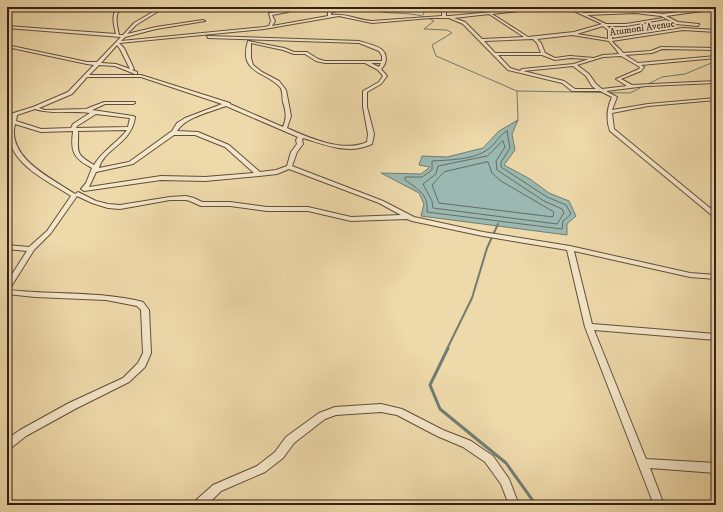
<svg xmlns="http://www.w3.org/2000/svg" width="723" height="512" viewBox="0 0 723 512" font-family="'IM FELL DW Pica',serif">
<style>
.water{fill:#9bb9b1;stroke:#717c73}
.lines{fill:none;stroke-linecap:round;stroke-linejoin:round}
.shore{stroke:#676c64;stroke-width:1}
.stream-far2{stroke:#717c73;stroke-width:1}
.stream-far1{stroke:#717c73;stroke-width:2}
.stream{stroke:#717c73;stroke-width:3}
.minor-casing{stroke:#624e3c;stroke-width:2}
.minor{fill:#f4e6c8;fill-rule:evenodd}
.labels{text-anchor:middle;stroke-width:3.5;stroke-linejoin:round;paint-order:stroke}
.far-street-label{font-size:10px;fill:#332017;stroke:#f4e6c8}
</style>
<rect width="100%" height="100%" fill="#eed9aa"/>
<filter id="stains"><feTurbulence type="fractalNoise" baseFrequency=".005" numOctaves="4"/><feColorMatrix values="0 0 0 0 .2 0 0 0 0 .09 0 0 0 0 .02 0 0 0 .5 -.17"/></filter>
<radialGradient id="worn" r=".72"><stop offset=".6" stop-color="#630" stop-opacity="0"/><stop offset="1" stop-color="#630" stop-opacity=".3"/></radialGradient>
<!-- water -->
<polygon class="water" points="518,120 512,134 515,150 504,165 530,179 549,193 569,201 576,216 567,224 567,235 421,216 424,204 419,193 381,173 421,174 430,167 419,165 422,156 447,157 483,148 499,131"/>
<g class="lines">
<!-- shore -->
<g class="shore">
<path d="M507,131L510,148L501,162V167L547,197L566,205L571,214L563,221L562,229L427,212C429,195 418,189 405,180V177H422L432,170V161C448,160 473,160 487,150C495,145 498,136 507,131Z"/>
<polygon points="503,141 505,147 496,161 497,170 544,201 562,209 564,213 557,224 433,208 432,201 423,184 436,174 438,166 487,156"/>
<polygon points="488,162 492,173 501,181 554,212 553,217 439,203 432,185 444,172"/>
</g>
<!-- stream-far2 -->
<g class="stream-far2">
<path d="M365,7C387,18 411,8 434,21L424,29L447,30L452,33L432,45L436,56L517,91L518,120L516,122"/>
<polyline points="423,15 426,7"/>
<polyline points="517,91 630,93 662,77 685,74 716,61"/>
</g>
<!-- stream-far1 -->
<polyline class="stream-far1" points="447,349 472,298 487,248 498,224"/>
<!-- stream -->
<polyline class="stream" points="448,348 430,385 440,409 506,463 536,505"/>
<!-- minor casing -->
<g class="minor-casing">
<g id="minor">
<path d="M117,7H121C114,16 117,25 119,35H123L134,23L161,7H165L136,25L127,34L156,27L203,20L205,21L156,29L125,37L121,41L264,27L269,26L271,21L269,13L286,11L288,12L272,15L275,21L272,26L328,16V12L340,7H345L331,13V15C347,13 357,20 372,21L442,16V8L449,7L446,8V16H450L543,7H554L492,14L528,37L574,32L602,24L576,12V7H580L579,11L584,13L635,11L663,14L716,7V9L666,16L678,22L699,24L698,26L676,24L661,16L635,13L587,15L606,24H626L663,18L665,19L626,26H607L612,30V39L683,28L716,30V32L683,30L612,41C615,46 619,47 623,53L651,51L661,47L716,48V50L662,49L652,53L625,55L638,63L716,56V58L641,65L644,67L641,71L621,79L632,85L716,81V83L646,86L606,91L617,97L612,110L648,104L716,98V100L648,106L612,113L614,129L716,213V218L714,217L610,131C606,120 607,108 612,97L600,91H572L562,83L508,70L463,24L449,18H430L372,23L339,16L264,29L119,43L124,48L134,69L132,70L137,72V74H135L115,66L99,65L89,75H141L230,103V104L283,127C287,118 286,111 283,102C282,97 283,91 280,87C266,71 238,74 248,41L284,48L294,52H307L318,59L325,61H382V56L379,51L359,43L208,38L207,36L359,41C365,43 375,45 381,49C388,54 387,64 381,69L387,76L381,84L367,92V107L374,134L372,144C348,155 326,145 303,138L302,140L303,144L297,152L292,166L383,201L414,217L483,232L570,246L690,273L716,275V279L690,277L574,251L592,324L716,334V340L594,330L646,459L716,463V473L650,468L664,505H654L585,327L567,250L483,236L412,221L407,219L351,221L308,211H267L230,206H201L190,201L186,200H170L120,209L108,208L92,203L77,196L51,233L34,250L9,290C53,295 100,291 143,302L149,310L151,353L145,367L129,382L75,409L26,436L11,448L7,449V439L20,430L69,403L123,378L138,363L143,353L141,310L137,306L106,300L35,297L7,294V282L27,251L7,249V245L29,247L47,231L71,196C47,180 10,165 8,132C8,127 11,122 12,117L7,118V115L33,107L68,92L94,65L87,64L7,47V45L87,62H97L121,37L7,28V26L116,34C114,25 111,16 117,7ZM489,14L524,37L482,39L465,22L454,18ZM603,26L608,30V39L577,34ZM572,35L609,41C612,46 616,48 619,54L603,55L594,58L570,56L555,58L545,53L541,43L537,39ZM533,39L537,43L541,53H495L484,41ZM251,43L283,50L294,54H305L316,61L325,63H365L378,70L383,76L379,82L363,91V107L368,134L367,142C344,153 309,138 287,128L291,116L286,90L279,81L262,72L253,65L251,58ZM117,45L120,49L130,69L116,64L101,63ZM498,55H542L555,60L570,58L589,59L574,64L522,69L520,71L510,68ZM621,56L640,67L639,69L616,79L627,86L602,89L596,84L589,74L577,65L603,57ZM371,63H381L379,67ZM573,66L586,76L592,86L596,89H575L564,81L523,71ZM87,77H141L222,104L185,118L177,123L172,131L129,162L99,168C104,148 132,144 135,117L133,116L92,110L105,104H133L135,103V102H104L86,109L45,110L39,108L72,94ZM226,106L298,137L296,140L297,144L291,152L287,166L276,170L260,172L229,145L198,132L177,131C186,117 210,112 226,106ZM35,109C53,115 72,110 90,113L73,124L71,128L41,129L16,121L17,115ZM96,114L130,118L128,127L76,128L77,126ZM15,124L41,132L73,131V132C70,153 75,159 92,168L86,183L81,189L84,191L161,180L205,181L259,176L277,174L289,169L379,203L401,215L351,217L308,207H267L230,202H202L194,198L186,196L170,197L120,205L108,204L96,201L78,192L75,194C53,179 6,158 15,124ZM127,130C117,143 102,151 94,165C73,153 79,151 78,131ZM174,135H195L225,147L254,173L205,177L161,176L89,187L96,172L133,164Z"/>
<polygon points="381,404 402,409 443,430 471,441 493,456 509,479 519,505 509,505 501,484 485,462 463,447 437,436 397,415 381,412 336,415 325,419 294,443 283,458 265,472 221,491 207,505 194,505 195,501 213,485 257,466 275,452 286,437 319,413 335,407"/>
</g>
</g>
<!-- minor -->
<use href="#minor" class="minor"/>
</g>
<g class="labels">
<!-- far-street labels -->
<g class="far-street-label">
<text transform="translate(642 27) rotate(-8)" y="4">Atumoni Avenue</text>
</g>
</g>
<!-- margin -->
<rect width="723" height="512" fill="none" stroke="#eed9aa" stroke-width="24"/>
<rect x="8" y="8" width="707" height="496" fill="none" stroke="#332017" stroke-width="2"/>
<rect x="12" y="12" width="699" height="488" fill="none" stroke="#332017"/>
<rect width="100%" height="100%" filter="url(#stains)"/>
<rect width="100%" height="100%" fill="url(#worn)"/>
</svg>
